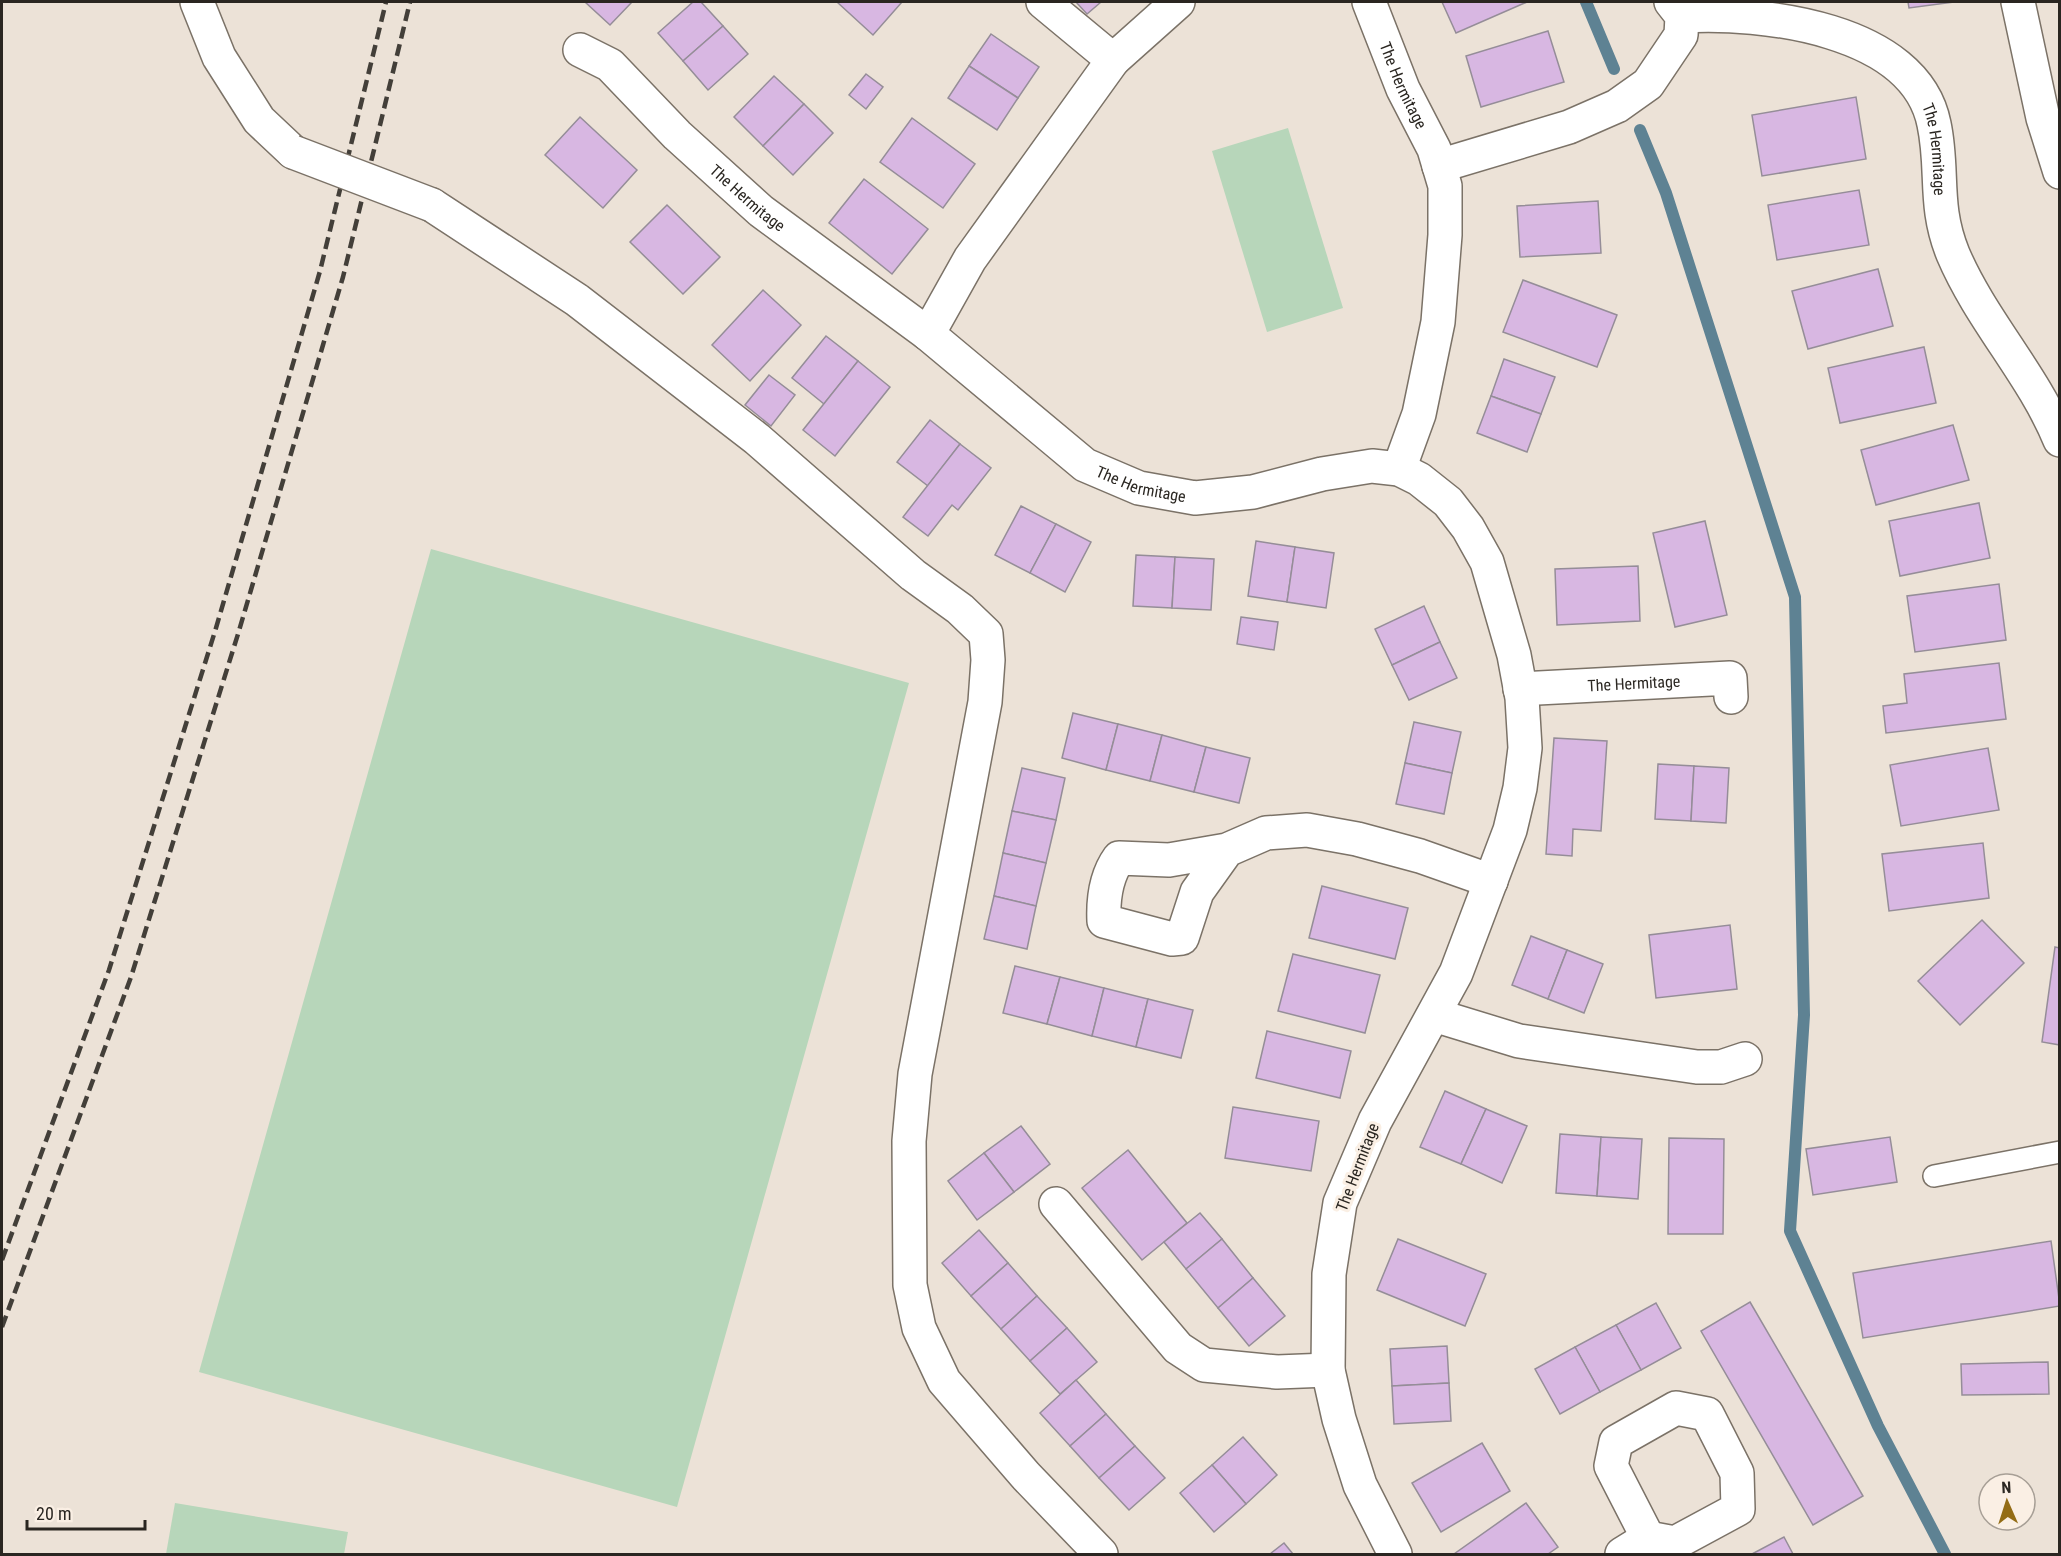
<svg xmlns="http://www.w3.org/2000/svg" width="2061" height="1556" viewBox="0 0 2061 1556" font-family="'Roboto Condensed',sans-serif">
<style>
.green{fill:#b7d6ba}
.lines{fill:none;stroke-linecap:round;stroke-linejoin:round}
.stream{stroke:#5e8293;stroke-width:12}
.building{fill:#d8b7e2;stroke:#958d98;stroke-width:1.5}
.lane-casing{stroke:#7b7267;stroke-width:24}
.street-casing{stroke:#7b7267;stroke-width:36}
.lane{stroke:#fff;stroke-width:21}
.street{stroke:#fff;stroke-width:33}
.rail{stroke:#433f39;stroke-width:4.5;stroke-dasharray:12 6;stroke-linecap:butt}
.street-bridge-casing{stroke:#7b7267;stroke-width:36;stroke-linecap:butt}
.street-bridge{stroke:#fff;stroke-width:33}
.labels{text-anchor:middle;stroke-width:6;stroke-linejoin:round;paint-order:stroke}
.street-label{font-size:16px;fill:#2a2621;stroke:#faefe4}
</style>
<rect width="100%" height="100%" fill="#ece2d7"/>
<!-- green -->
<g class="green">
<polygon points="1288,128 1343,308 1267,332 1212,151"/>
<polygon points="431,549 909,683 677,1507 199,1372"/>
<polygon points="175,1503 348,1532 344,1554 166,1554"/>
</g>
<g class="lines">
<!-- stream -->
<g class="stream">
<polyline points="1586,2 1614,69"/>
<polyline points="1640,130 1666,193 1795,597 1804,1015 1790,1231 1878,1426 1945,1554"/>
</g>
</g>
<!-- building -->
<g class="building">
<polygon points="585,2 632,2 610,25"/>
<polygon points="693,2 701,2 723,26 683,61 658,33"/>
<polygon points="837,2 902,2 873,35"/>
<polygon points="1076,2 1101,2 1087,14"/>
<polygon points="1442,2 1527,2 1456,33"/>
<polygon points="1908,2 1954,2 1909,8"/>
<polygon points="723,26 748,54 708,90 683,61"/>
<polygon points="1548,31 1564,82 1481,107 1466,56"/>
<polygon points="991,34 1039,67 1018,98 969,66"/>
<polygon points="969,66 1018,98 997,130 948,98"/>
<polygon points="866,74 883,87 866,109 849,95"/>
<polygon points="774,76 804,104 763,146 734,117"/>
<polygon points="1856,97 1866,159 1762,176 1752,115"/>
<polygon points="804,104 833,133 793,175 763,146"/>
<polygon points="580,117 637,170 603,208 545,155"/>
<polygon points="912,118 975,164 943,208 880,162"/>
<polygon points="864,179 928,229 892,274 829,223"/>
<polygon points="1859,190 1869,245 1777,260 1768,205"/>
<polygon points="1598,201 1601,253 1520,257 1517,206"/>
<polygon points="667,205 720,257 683,294 630,242"/>
<polygon points="1878,269 1893,326 1808,349 1792,291"/>
<polygon points="1523,280 1617,315 1597,367 1503,332"/>
<polygon points="763,290 801,325 750,381 712,345"/>
<polygon points="826,336 858,361 824,404 792,378"/>
<polygon points="1924,347 1936,403 1840,423 1828,368"/>
<polygon points="1504,359 1555,377 1541,414 1491,396"/>
<polygon points="858,361 890,387 835,456 803,430"/>
<polygon points="769,375 795,395 771,426 745,405"/>
<polygon points="1491,396 1541,414 1527,452 1477,433"/>
<polygon points="930,420 960,444 928,486 897,462"/>
<polygon points="1953,425 1969,480 1876,505 1861,450"/>
<polygon points="960,444 991,468 958,510 952,505 928,536 903,517"/>
<polygon points="1979,503 1990,558 1900,576 1889,521"/>
<polygon points="1021,506 1056,524 1030,573 995,555"/>
<polygon points="1705,521 1727,615 1675,627 1653,533"/>
<polygon points="1056,524 1091,542 1065,592 1030,573"/>
<polygon points="1256,541 1295,547 1287,602 1248,596"/>
<polygon points="1295,547 1334,553 1326,608 1287,602"/>
<polygon points="1136,555 1175,557 1172,608 1133,606"/>
<polygon points="1175,557 1214,559 1211,610 1172,608"/>
<polygon points="1638,566 1640,621 1557,625 1555,569"/>
<polygon points="1999,584 2006,640 1915,652 1907,596"/>
<polygon points="1424,606 1440,642 1392,665 1375,629"/>
<polygon points="1241,617 1278,622 1274,650 1237,644"/>
<polygon points="1440,642 1457,678 1409,700 1392,665"/>
<polygon points="1999,663 2006,719 1886,733 1883,706 1907,703 1904,674"/>
<polygon points="1073,713 1118,724 1106,770 1062,758"/>
<polygon points="1414,722 1461,732 1452,773 1405,763"/>
<polygon points="1118,724 1162,735 1150,781 1106,770"/>
<polygon points="1162,735 1206,747 1194,792 1150,781"/>
<polygon points="1554,738 1607,741 1601,831 1573,829 1572,856 1546,854"/>
<polygon points="1206,747 1250,758 1239,803 1194,792"/>
<polygon points="1988,748 1999,810 1901,826 1890,765"/>
<polygon points="1405,763 1452,773 1444,814 1396,804"/>
<polygon points="1658,764 1694,766 1691,821 1655,819"/>
<polygon points="1694,766 1729,768 1726,823 1691,821"/>
<polygon points="1022,768 1065,778 1056,820 1012,811"/>
<polygon points="1012,811 1056,820 1046,863 1003,853"/>
<polygon points="1983,843 1989,898 1889,911 1882,854"/>
<polygon points="1003,853 1046,863 1036,906 994,896"/>
<polygon points="1322,886 1408,908 1395,959 1309,938"/>
<polygon points="994,896 1036,906 1027,949 984,939"/>
<polygon points="1982,920 2024,963 1960,1025 1918,981"/>
<polygon points="1730,925 1737,989 1656,998 1649,935"/>
<polygon points="1531,936 1567,950 1548,999 1512,985"/>
<polygon points="2055,947 2060,948 2060,1045 2042,1042"/>
<polygon points="1567,950 1603,964 1584,1013 1548,999"/>
<polygon points="1293,954 1380,975 1365,1033 1278,1011"/>
<polygon points="1015,966 1060,977 1047,1024 1003,1013"/>
<polygon points="1060,977 1104,988 1092,1036 1047,1024"/>
<polygon points="1104,988 1148,999 1136,1047 1092,1036"/>
<polygon points="1148,999 1193,1010 1181,1058 1136,1047"/>
<polygon points="1267,1031 1351,1051 1340,1098 1256,1078"/>
<polygon points="1445,1091 1486,1109 1461,1164 1420,1147"/>
<polygon points="1233,1107 1319,1121 1311,1171 1225,1158"/>
<polygon points="1486,1109 1527,1126 1502,1183 1461,1164"/>
<polygon points="1021,1126 1050,1164 1014,1192 984,1153"/>
<polygon points="1560,1134 1601,1137 1597,1196 1556,1193"/>
<polygon points="1601,1137 1642,1139 1638,1199 1597,1196"/>
<polygon points="1890,1137 1897,1182 1813,1195 1806,1149"/>
<polygon points="1669,1138 1724,1139 1723,1234 1668,1234"/>
<polygon points="1128,1150 1187,1223 1142,1260 1082,1188"/>
<polygon points="984,1153 1014,1192 977,1220 948,1181"/>
<polygon points="1200,1213 1222,1239 1186,1269 1164,1242"/>
<polygon points="979,1230 1008,1263 971,1296 942,1263"/>
<polygon points="1222,1239 1253,1278 1218,1308 1186,1269"/>
<polygon points="1398,1239 1486,1274 1465,1326 1377,1290"/>
<polygon points="2051,1241 2060,1306 1863,1338 1853,1273"/>
<polygon points="1008,1263 1037,1296 1001,1329 971,1296"/>
<polygon points="1253,1278 1285,1316 1249,1346 1218,1308"/>
<polygon points="1037,1296 1067,1328 1030,1361 1001,1329"/>
<polygon points="1750,1302 1863,1496 1813,1525 1701,1331"/>
<polygon points="1656,1303 1681,1348 1641,1370 1616,1325"/>
<polygon points="1616,1325 1641,1370 1600,1392 1575,1347"/>
<polygon points="1067,1328 1097,1362 1060,1394 1030,1361"/>
<polygon points="1447,1346 1449,1383 1392,1386 1390,1349"/>
<polygon points="1575,1347 1600,1392 1560,1414 1535,1369"/>
<polygon points="2048,1362 2049,1394 1962,1395 1961,1364"/>
<polygon points="1076,1380 1106,1414 1070,1446 1040,1413"/>
<polygon points="1449,1383 1451,1421 1394,1424 1392,1386"/>
<polygon points="1106,1414 1135,1446 1099,1478 1070,1446"/>
<polygon points="1243,1437 1277,1475 1246,1504 1212,1465"/>
<polygon points="1482,1443 1510,1491 1441,1532 1412,1483"/>
<polygon points="1135,1446 1165,1478 1129,1510 1099,1478"/>
<polygon points="1212,1465 1246,1504 1214,1532 1180,1493"/>
<polygon points="1526,1503 1558,1547 1548,1554 1454,1554"/>
<polygon points="1784,1537 1793,1554 1752,1554"/>
<polygon points="1284,1543 1293,1554 1270,1554"/>
</g>
<g class="lines">
<!-- lane casing -->
<g class="lane-casing">
<polyline id="lane" points="1934,1176 2060,1152"/>
</g>
<!-- street casing -->
<g class="street-casing">
<g id="street">
<polyline points="197,2 219,57 259,120 293,152"/>
<path id="s1" d="M1043,2L1113,60L970,259L928,334L1085,465L1139,488L1195,498L1253,492L1322,474L1372,466L1399,469L1419,479L1448,502L1468,528L1487,562L1514,655L1522,698L1525,748L1520,788L1510,830L1456,973L1375,1121L1340,1203L1329,1274L1328,1370L1339,1419L1360,1485L1395,1554"/>
<path id="s2" d="M1369,2L1403,89L1434,149L1445,186V235L1438,322L1419,414L1399,469"/>
<polyline points="2018,2 2043,118 2060,172"/>
<path id="s3" d="M1682,16C1761,11 1915,28 1934,124C1944,171 1933,205 1953,254C1981,320 2033,374 2060,440"/>
<path id="s4" d="M580,50L610,65L677,135L761,211L928,334"/>
<polyline points="1113,60 1178,2"/>
<polyline points="1439,166 1569,127 1617,106 1648,84 1681,35 1682,16 1671,2"/>
<polyline points="432,205 577,300 757,439 913,575 960,609 986,634 988,660 985,702 915,1074 909,1141 910,1285 919,1328 944,1381 1026,1476 1101,1554"/>
<path id="s5" d="M1520,689L1730,678L1731,697"/>
<path d="M1227,850L1169,860L1119,858C1106,876 1103,899 1104,921L1172,939L1182,938L1197,892L1227,850L1266,833L1307,830L1357,839L1420,856L1491,881"/>
<polyline points="1434,1015 1519,1041 1697,1067 1721,1067 1745,1059"/>
<polyline points="1056,1204 1178,1348 1204,1365 1277,1372 1328,1370"/>
<polyline points="1622,1554 1648,1538 1675,1543 1738,1509 1737,1473 1707,1414 1676,1408 1616,1442 1611,1466 1648,1538"/>
</g>
</g>
<!-- lane -->
<use href="#lane" class="lane"/>
<!-- street -->
<use href="#street" class="street"/>
<!-- rail -->
<g class="rail">
<polyline points="2,1260 109,970 216,628 320,271 386,2"/>
<polyline points="2,1327 131,977 238,634 343,277 410,2"/>
</g>
<!-- street-bridge casing -->
<g class="street-bridge-casing">
<polyline id="street-bridge" points="293,152 432,205"/>
</g>
<!-- street-bridge -->
<use href="#street-bridge" class="street-bridge"/>
</g>
<g class="labels">
<!-- street labels -->
<g class="street-label">
<text dy="6" stroke="none"><textPath href="#s2" startOffset="90">The Hermitage</textPath></text>
<text dy="6" stroke="none"><textPath href="#s3" startOffset="321">The Hermitage</textPath></text>
<text dy="6" stroke="none"><textPath href="#s4" startOffset="225">The Hermitage</textPath></text>
<text dy="6" stroke="none"><textPath href="#s1" startOffset="686">The Hermitage</textPath></text>
<text dy="6" stroke="none"><textPath href="#s5" startOffset="114">The Hermitage</textPath></text>
<text transform="translate(1357 1167) rotate(-69)" y="6">The Hermitage</text>
</g>
</g>
<!-- border -->
<rect width="2061" height="1556" fill="none" stroke="#2a2621" stroke-width="6"/>
<!-- north arrow -->
<g transform="translate(2007 1502) rotate(357)"><circle r="28" fill="#faefe4" stroke="#a79f96" stroke-width="1.5"/>
<path d="M0-4.5L10 22L0 15L-10 22Z" fill="#936c15"/>
<text y="-9" font-size="16" font-weight="bold" text-anchor="middle" fill="#2a2621">N</text>
</g>
<!-- scale -->
<path d="M27 1520v9h118v-9" fill="none" stroke="#2a2621" stroke-width="3"/>
<text x="36" y="1520" font-size="18" fill="#2a2621" stroke="#faefe4" stroke-width="4.5" paint-order="stroke">20 m</text>
</svg>
